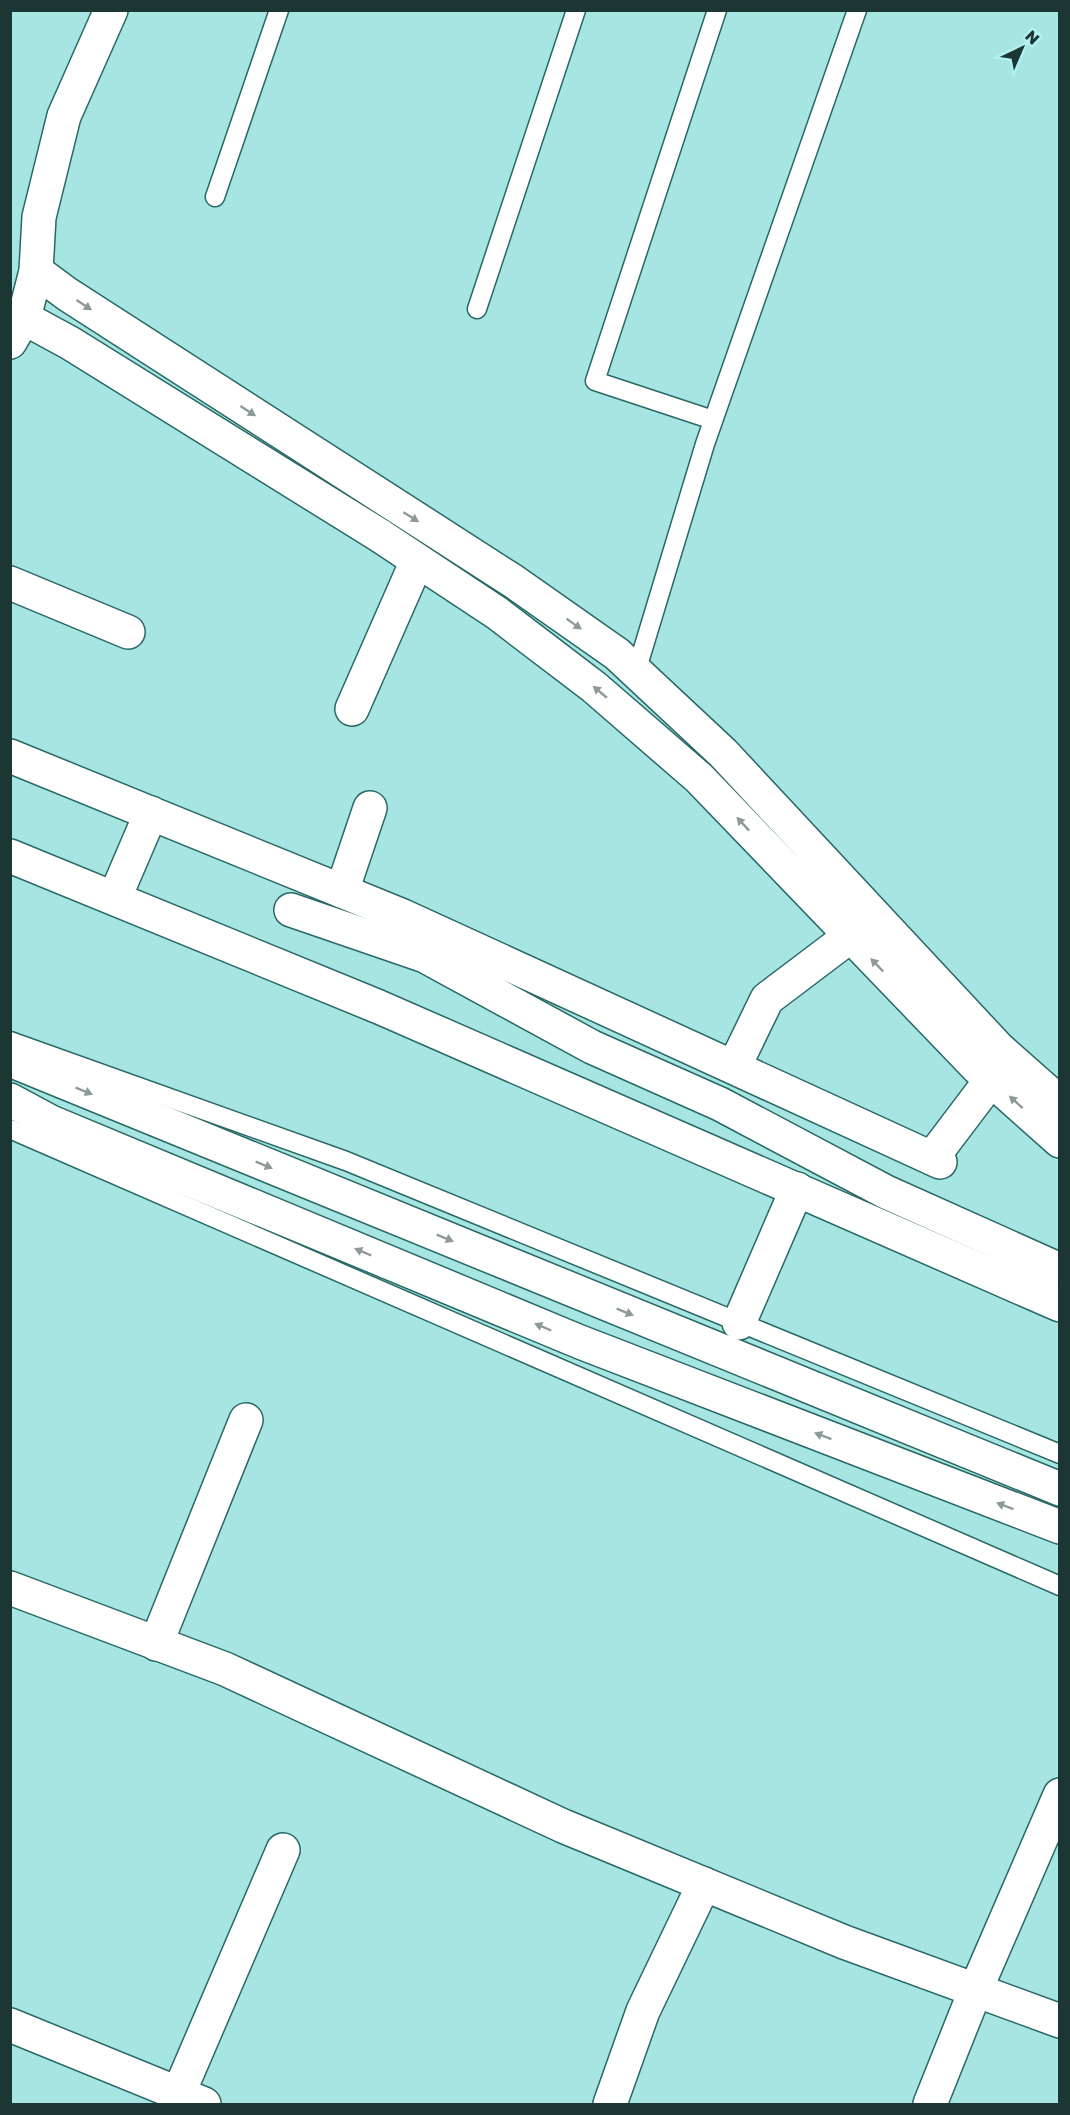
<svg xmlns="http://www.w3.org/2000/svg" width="1070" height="2115" viewBox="0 0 1070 2115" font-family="'Golos Text',sans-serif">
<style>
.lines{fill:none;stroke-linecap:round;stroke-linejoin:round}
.service-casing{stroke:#296865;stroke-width:21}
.minor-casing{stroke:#296865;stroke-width:36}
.tertiary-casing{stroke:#296865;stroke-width:36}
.primary-casing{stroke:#296865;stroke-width:36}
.service{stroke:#fff;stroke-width:18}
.minor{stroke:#fff;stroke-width:33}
.tertiary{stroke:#fff;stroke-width:33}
.primary{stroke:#fff;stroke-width:33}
.oneway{fill:#8e9a9a}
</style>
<rect width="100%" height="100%" fill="#a6e5e2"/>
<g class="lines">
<!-- service casing -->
<g class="service-casing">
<g id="service">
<polyline points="215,197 279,10"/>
<polyline points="477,309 576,10"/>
<polyline points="713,420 595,381 717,10"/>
<polyline points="636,672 705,444 857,10"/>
<polyline points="10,1041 346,1161 1060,1454"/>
<polyline points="10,1129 1060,1586"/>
</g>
</g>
<!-- minor casing -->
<g class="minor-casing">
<g id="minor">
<polyline points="10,583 128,632"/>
<polyline points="352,709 417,561"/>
<polyline points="10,756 403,916 940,1162"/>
<polyline points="10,856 379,1007 1060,1305"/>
<polyline points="342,891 370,808"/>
<polyline points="115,897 151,813"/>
<polyline points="291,910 425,956 592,1047 720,1104 886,1192 1060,1270"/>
<polyline points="734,1067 767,999 849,937"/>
<polyline points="932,1158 991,1080"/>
<polyline points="739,1323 797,1189"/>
<polyline points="10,1588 225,1669 563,1826 844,1942 1060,2021"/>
<polyline points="156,1644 246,1420"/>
<polyline points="10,2025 204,2104"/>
<polyline points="174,2104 283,1850"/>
<polyline points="610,2104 643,2011 704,1884"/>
<polyline points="930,2104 976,1989 1060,1795"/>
</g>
</g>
<!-- tertiary casing -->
<g class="tertiary-casing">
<g id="tertiary">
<polyline points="36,271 67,294 513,581 617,654 723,753 998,1048 1060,1103"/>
<polyline points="24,318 70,343 379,535 497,613 594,687 699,778 978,1068 1060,1141"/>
<polyline points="10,342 24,318 36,271 39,217 64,116 111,10"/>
</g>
</g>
<!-- primary casing -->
<g class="primary-casing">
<g id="primary">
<polyline points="10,1060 1060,1489"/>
<polyline points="10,1100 51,1122 580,1342 1060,1527"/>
</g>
</g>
<!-- service -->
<use href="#service" class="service"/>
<!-- minor -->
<use href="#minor" class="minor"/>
<!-- tertiary -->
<use href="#tertiary" class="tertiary"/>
<!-- primary -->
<use href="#primary" class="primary"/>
</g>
<!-- one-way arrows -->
<defs><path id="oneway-solid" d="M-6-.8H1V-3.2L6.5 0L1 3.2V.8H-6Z" transform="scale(1.5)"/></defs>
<g class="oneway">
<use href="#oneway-solid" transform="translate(84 305) rotate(33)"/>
<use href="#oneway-solid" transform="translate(248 411) rotate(33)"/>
<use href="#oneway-solid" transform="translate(411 517) rotate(32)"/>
<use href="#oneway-solid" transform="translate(574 624) rotate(35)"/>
<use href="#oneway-solid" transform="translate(600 692) rotate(-140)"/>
<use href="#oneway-solid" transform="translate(743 824) rotate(-133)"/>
<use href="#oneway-solid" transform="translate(877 965) rotate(-134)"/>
<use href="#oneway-solid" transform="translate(84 1091) rotate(22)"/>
<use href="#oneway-solid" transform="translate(1016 1102) rotate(-138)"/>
<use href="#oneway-solid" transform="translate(264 1165) rotate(22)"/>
<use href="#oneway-solid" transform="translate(445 1238) rotate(22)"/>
<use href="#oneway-solid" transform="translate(363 1252) rotate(-157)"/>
<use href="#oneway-solid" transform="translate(625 1312) rotate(22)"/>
<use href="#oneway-solid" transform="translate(543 1327) rotate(-157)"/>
<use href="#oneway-solid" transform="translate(823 1436) rotate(-159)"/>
<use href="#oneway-solid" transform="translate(1005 1506) rotate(-159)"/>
</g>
<!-- border -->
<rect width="1070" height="2115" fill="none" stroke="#1c3634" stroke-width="24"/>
<!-- north arrow -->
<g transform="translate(1022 48) rotate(44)" stroke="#b3f3ef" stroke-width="4.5" paint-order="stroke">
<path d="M0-4.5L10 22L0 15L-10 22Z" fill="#1c3634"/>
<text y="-9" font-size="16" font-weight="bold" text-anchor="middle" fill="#1c3634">N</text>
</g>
</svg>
